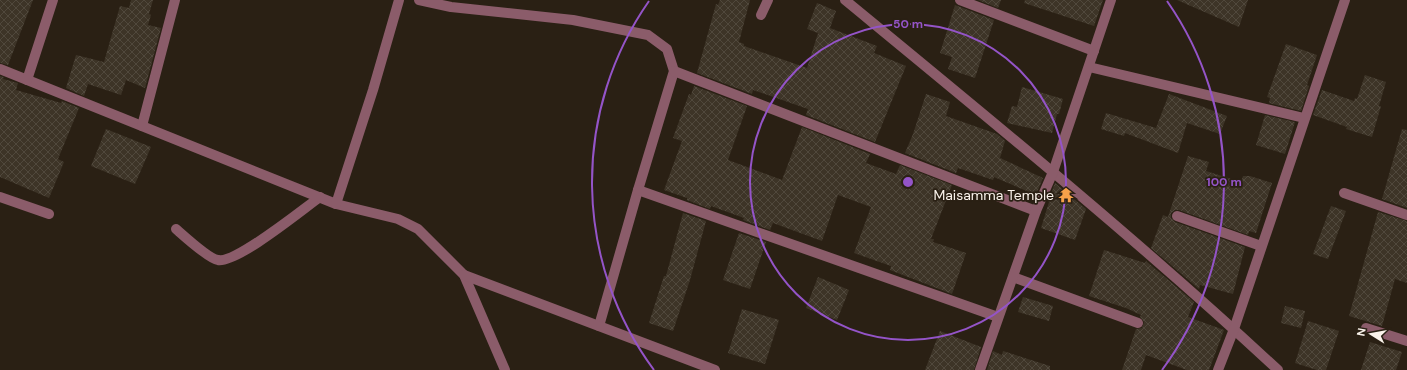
<svg xmlns="http://www.w3.org/2000/svg" width="1407" height="370" viewBox="0 0 1407 370" font-family="'DM Sans',sans-serif">
<style>
.building{fill:url(#building-cross-hatch)}
.lines{fill:none;stroke-linecap:round;stroke-linejoin:round}
.service{stroke:#8b5c6a;stroke-width:10}
.minor{stroke:#8b5c6a;stroke-width:10}
.ring{fill:none;stroke:#9454c8;stroke-width:2}
.labels{text-anchor:middle;stroke-width:3.5;stroke-linejoin:round;paint-order:stroke}
.poi-label{font-size:14px;fill:#faf3eb;stroke:#2a2014;text-anchor:end}
.centre{fill:#9454c8;stroke:#2a2014;stroke-width:2}
.ring-label{font-size:12px;text-anchor:middle;font-weight:bold;fill:#9454c8;stroke:#2a2014;stroke-width:3.5;stroke-linejoin:round;paint-order:stroke}
</style>
<defs>
<pattern id="building-cross-hatch" width="8" height="8" patternUnits="userSpaceOnUse"><rect width="8" height="8" fill="#3d3427"/><path d="M0 0l8 8M0 8l8-8" fill="none" stroke="#50483c"/></pattern>
</defs>
<rect width="100%" height="100%" fill="#2a2014"/>
<!-- building -->
<g class="building">
<polygon points="0,0 33,0 8,65 0,63"/>
<polygon points="131,0 153,0 149,14 151,15 148,25 161,28 145,88 126,80 121,95 88,84 84,96 66,88 76,55 104,62 120,6 129,8"/>
<polygon points="720,0 750,0 739,42 744,44 744,46 807,68 818,33 807,29 817,3 836,11 830,28 877,46 874,53 906,66 875,142 806,115 808,109 753,90 752,94 697,73 716,4 718,5"/>
<polygon points="978,0 1001,0 998,8"/>
<polygon points="1025,0 1103,0 1094,26 1024,3"/>
<polygon points="1177,0 1248,0 1239,27"/>
<polygon points="955,5 994,20 975,78 948,69 952,57 940,53"/>
<polygon points="1286,44 1317,55 1307,85 1309,86 1301,111 1269,103 1270,98 1267,97"/>
<polygon points="1365,75 1386,82 1379,106 1381,106 1372,137 1346,129 1347,127 1313,115 1322,90 1354,101 1355,98 1357,99"/>
<polygon points="0,76 4,77 3,79 18,83 16,90 61,103 62,101 79,108 58,159 64,162 49,198 0,177"/>
<polygon points="694,86 747,106 728,160 782,180 802,127 870,154 866,163 896,174 900,165 952,185 931,239 934,239 933,242 966,253 952,294 890,270 891,266 854,253 871,207 838,195 822,241 773,223 770,230 743,220 744,218 711,206 710,209 687,200 687,198 664,190 682,141 673,138 689,94 691,95"/>
<polygon points="1022,87 1063,99 1059,114 1057,114 1052,133 1007,123 1012,106 1017,107"/>
<polygon points="926,94 950,102 946,116 997,134 1005,141 1000,158 1043,178 1036,195 994,177 993,180 958,168 956,173 905,153 913,134"/>
<polygon points="1169,94 1227,116 1220,134 1187,123 1178,153 1125,133 1124,136 1101,129 1106,113 1156,128"/>
<polygon points="1265,115 1295,122 1285,154 1256,145"/>
<polygon points="106,129 151,147 135,184 91,166"/>
<polygon points="1402,129 1407,130 1407,208 1382,199"/>
<polygon points="1188,156 1209,162 1206,171 1241,182 1243,176 1250,176 1272,183 1256,233 1249,231 1248,235 1179,210 1175,210 1171,213 1171,218 1175,222 1245,247 1233,294 1200,285 1199,289 1151,248 1163,215 1168,217"/>
<polygon points="1055,183 1086,209 1075,240 1041,228 1049,202 1048,201"/>
<polygon points="1331,206 1346,211 1328,259 1313,254"/>
<polygon points="1378,212 1407,221 1407,283 1395,279 1382,326 1349,316"/>
<polygon points="683,213 706,221 690,280 673,331 649,323 664,276 666,276"/>
<polygon points="739,233 766,242 750,289 723,280"/>
<polygon points="1104,250 1145,263 1146,261 1194,302 1188,317 1224,330 1209,370 1187,370 1146,355 1141,370 1122,370 1136,329 1142,328 1144,322 1140,317 1141,315 1126,308 1089,296"/>
<polygon points="818,277 849,290 837,320 806,308"/>
<polygon points="1023,297 1053,306 1049,321 1018,312"/>
<polygon points="1285,306 1305,311 1301,328 1281,323"/>
<polygon points="742,309 779,320 765,364 728,353"/>
<polygon points="1308,321 1339,331 1326,370 1317,370 1295,363"/>
<polygon points="940,331 981,347 974,370 925,370"/>
<polygon points="1370,342 1402,352 1396,370 1361,370"/>
<polygon points="993,351 1002,355 1003,351 1050,366 1050,370 987,370"/>
</g>
<g class="lines">
<!-- service -->
<path class="service" d="M176,229C184,236 209,259 218,260C236,264 303,209 320,197"/>
<!-- minor -->
<g class="minor">
<polyline points="419,0 451,7 573,20 648,35 667,49 674,71 638,190 599,326"/>
<path d="M845,0C992,121 1139,241 1278,370"/>
<polyline points="960,0 1094,51"/>
<polyline points="761,15 768,0"/>
<polyline points="1089,67 1304,118"/>
<polyline points="0,69 336,204 398,219 418,229 464,275 505,370"/>
<polyline points="674,71 1036,211"/>
<polyline points="27,80 53,0"/>
<polyline points="142,126 175,0"/>
<polyline points="638,190 998,317"/>
<polyline points="1344,193 1407,215"/>
<polyline points="0,197 49,214"/>
<polyline points="336,204 373,90 399,0"/>
<polyline points="1177,216 1261,246"/>
<polyline points="464,275 715,370"/>
<polyline points="1013,277 1138,323"/>
<polyline points="1366,328 1407,341"/>
<polyline points="980,370 1036,211 1053,172 1111,0"/>
<polyline points="1218,370 1234,329 1345,0"/>
</g>
</g>
<!-- distance rings -->
<g class="ring">
<circle cx="908" cy="182" r="158"/>
<path d="M654 370A316 316 0 0 1 649 1M1167 1A316 316 0 0 1 1162 370"/>
</g>
<!-- icons -->
<defs>
<g id="temple-bare" transform="scale(1.2)"><path d="M0-6L5-2H3V0L6.5 2.5H4V6H1.5V3h-3V6H-4V2.5H-6.5L-3 0V-2H-5Z" fill="#f7a149" stroke="#2a2014" stroke-width="2.5" paint-order="stroke"/></g>
</defs>
<g fill-rule="evenodd">
<use href="#temple-bare" x="1066" y="195"/>
</g>
<g class="labels">
<!-- poi labels -->
<g class="poi-label">
<text x="1054" y="200">Maisamma Temple</text>
</g>
</g>
<circle cx="908" cy="182" r="6" class="centre"/>
<g class="ring-label">
<text x="908" y="28">50 m</text>
<text x="1224" y="186">100 m</text>
</g>
<!-- north arrow -->
<g transform="translate(1371 334) rotate(281)" stroke="#2a2014" stroke-width="3" paint-order="stroke">
<path d="M0-3L7 15L0 10L-7 15Z" fill="#faf3eb"/>
<text y="-6" font-size="11" font-weight="bold" text-anchor="middle" fill="#faf3eb">N</text>
</g>
</svg>
